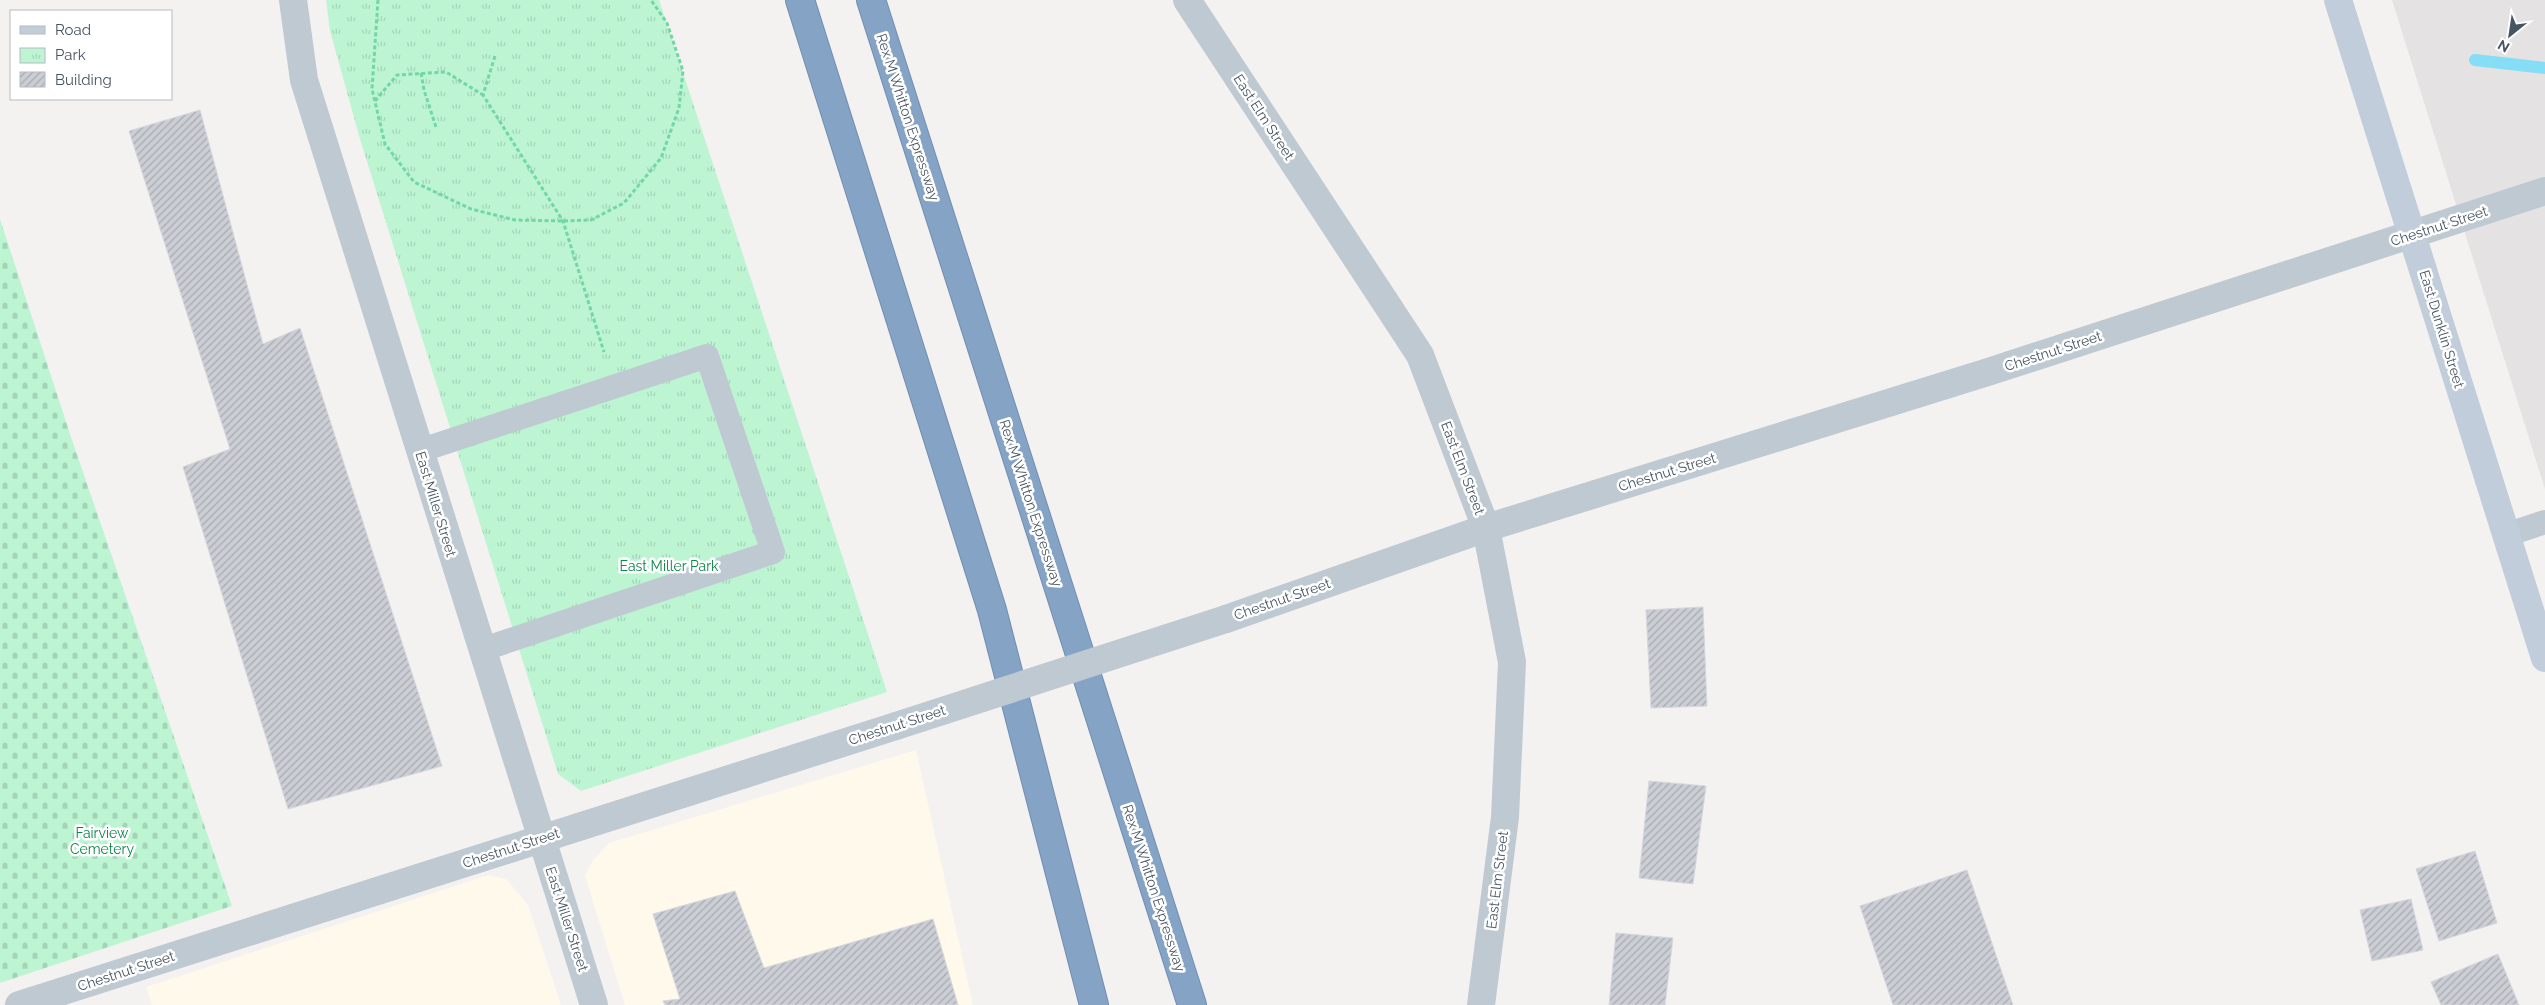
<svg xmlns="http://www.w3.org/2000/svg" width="2545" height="1005" viewBox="0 0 2545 1005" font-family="Raleway,sans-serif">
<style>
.commercial{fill:#fef9eb}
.education{fill:#e5e2e3}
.cemetery{fill:url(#cemetery-stones)}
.park{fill:url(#park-tufts)}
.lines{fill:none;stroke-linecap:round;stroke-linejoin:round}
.stream{stroke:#85def6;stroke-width:12}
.building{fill:url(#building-hatch);stroke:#d5d7dd}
.motorway-casing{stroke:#708eb1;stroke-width:30}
.path{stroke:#71d7a5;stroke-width:3;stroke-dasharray:4 2.5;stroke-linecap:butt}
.service{stroke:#bec9d2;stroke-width:24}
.minor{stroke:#bec9d2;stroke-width:28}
.secondary{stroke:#c1cdda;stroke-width:28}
.motorway{stroke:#85a3c5;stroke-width:28}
.minor-bridge{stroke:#bec9d2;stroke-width:28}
.labels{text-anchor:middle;stroke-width:5;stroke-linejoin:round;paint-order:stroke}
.street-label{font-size:14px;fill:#475562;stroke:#fff}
.park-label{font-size:14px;fill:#0d874b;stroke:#fff}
</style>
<defs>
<pattern id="cemetery-stones" width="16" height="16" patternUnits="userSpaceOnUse" patternTransform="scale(1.25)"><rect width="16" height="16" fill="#bdf5d3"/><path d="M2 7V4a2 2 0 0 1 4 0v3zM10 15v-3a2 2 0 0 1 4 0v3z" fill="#a4d4b8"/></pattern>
<pattern id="park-tufts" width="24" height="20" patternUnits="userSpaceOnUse" patternTransform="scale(1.25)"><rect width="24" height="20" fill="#bdf5d3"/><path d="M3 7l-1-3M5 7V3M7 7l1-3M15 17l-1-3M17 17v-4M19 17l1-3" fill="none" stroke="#a4d4b8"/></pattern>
<pattern id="building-hatch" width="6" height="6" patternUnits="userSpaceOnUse" patternTransform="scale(1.25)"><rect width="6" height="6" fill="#cbced4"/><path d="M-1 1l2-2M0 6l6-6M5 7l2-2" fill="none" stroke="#a7aaaf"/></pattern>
</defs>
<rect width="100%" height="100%" fill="#f4f1f1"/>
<!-- commercial -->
<g class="commercial">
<polygon points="916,750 973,1005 625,1005 585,876 593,860 609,843"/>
<polygon points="488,875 506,879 528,905 561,1005 152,1005 146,987"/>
</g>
<!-- education -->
<polygon class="education" points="2392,0 2545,0 2545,489"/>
<!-- cemetery -->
<polygon class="cemetery" points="0,219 72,440 232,906 0,983"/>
<!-- park -->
<polygon class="park" points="326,0 659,0 887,692 581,791 558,774 360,139 330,31"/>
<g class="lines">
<!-- stream -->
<polyline class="stream" points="2475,60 2545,68"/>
</g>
<!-- building -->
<g class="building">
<polygon points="200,110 263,344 300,328 442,766 288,809 183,467 230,449 129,131"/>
<polygon points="1703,607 1707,706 1651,708 1646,610"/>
<polygon points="1649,781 1706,786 1693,884 1639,878"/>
<polygon points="2475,851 2497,923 2439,941 2416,869"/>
<polygon points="1967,870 2013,1005 1893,1005 1860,906"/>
<polygon points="735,891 764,968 933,919 958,1005 665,1005 663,1001 680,999 653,914"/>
<polygon points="2411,899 2423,950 2372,961 2360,910"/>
<polygon points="1616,933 1673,938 1665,1005 1609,1005"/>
<polygon points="2498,954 2519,1005 2441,1005 2431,982"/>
</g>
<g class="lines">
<!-- motorway casing -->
<g class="motorway-casing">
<g id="motorway">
<polyline points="800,0 992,610 1094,1005"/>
<polyline points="871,0 1192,1005"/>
</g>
</g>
<!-- path -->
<g class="path">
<polyline points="378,0 372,89 385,144 414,182 471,209 515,220 563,221 591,220 624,203 661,158 679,108 683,71 667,23 651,0"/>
<polyline points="495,56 483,95 563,221 604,352"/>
<polyline points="421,73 424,90 436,127"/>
<polyline points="375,101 397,75 446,72 483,95"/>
</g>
<!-- service -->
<g class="service">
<polyline points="419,451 707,356 773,552 481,650"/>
<polyline points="2506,535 2545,522"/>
</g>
<!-- minor -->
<g class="minor">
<polyline points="293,0 304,80 594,1005"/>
<polyline points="1187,0 1420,355 1486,528 1512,662 1505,817 1481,1005"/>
<polyline points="1226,619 1486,528 1988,372 2545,191"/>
<polyline points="19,1005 896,726"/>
</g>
<!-- secondary -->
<polyline class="secondary" points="2338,0 2545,658"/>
<!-- motorway -->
<use href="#motorway" class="motorway"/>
<!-- minor-bridge -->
<polyline class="minor-bridge" points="896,726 1226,619"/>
</g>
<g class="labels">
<!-- street labels -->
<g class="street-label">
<text transform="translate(908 117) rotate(72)" y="5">Rex M Whitton Expressway</text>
<text transform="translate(1264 117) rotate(57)" y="5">East Elm Street</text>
<text transform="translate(2439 226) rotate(-18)" y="5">Chestnut Street</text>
<text transform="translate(2442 329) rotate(73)" y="5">East Dunklin Street</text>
<text transform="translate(2053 351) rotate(-18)" y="5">Chestnut Street</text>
<text transform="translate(1463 468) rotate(69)" y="5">East Elm Street</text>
<text transform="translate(1667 472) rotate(-17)" y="5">Chestnut Street</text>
<text transform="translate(1031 503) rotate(72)" y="5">Rex M Whitton Expressway</text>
<text transform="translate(436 504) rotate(73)" y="5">East Miller Street</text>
<text transform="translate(1282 599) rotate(-19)" y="5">Chestnut Street</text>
<text transform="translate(897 725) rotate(-18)" y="5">Chestnut Street</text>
<text transform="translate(511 848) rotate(-18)" y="5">Chestnut Street</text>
<text transform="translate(1497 880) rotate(-83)" y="5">East Elm Street</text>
<text transform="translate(1154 888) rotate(72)" y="5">Rex M Whitton Expressway</text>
<text transform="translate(567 919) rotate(72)" y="5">East Miller Street</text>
<text transform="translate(126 971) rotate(-18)" y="5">Chestnut Street</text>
</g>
<!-- park labels -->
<g class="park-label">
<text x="669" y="571">East Miller Park</text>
<text x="102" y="838">Fairview<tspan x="102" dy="16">Cemetery</tspan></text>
</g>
</g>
<!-- legend -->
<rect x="10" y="10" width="162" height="90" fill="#ffffff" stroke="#b5bbc0"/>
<rect x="20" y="26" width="25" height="8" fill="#c1cdda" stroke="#b5bbc0"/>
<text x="55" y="35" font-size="15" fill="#475562">Road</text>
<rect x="20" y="48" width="25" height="15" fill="url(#park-tufts)" stroke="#b5bbc0"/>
<text x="55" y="60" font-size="15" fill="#475562">Park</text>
<rect x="20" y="72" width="25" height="15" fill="url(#building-hatch)" stroke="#b5bbc0"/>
<text x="55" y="85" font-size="15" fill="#475562">Building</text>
<!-- north arrow -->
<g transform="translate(2510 35) rotate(210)" stroke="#ffffff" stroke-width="4" paint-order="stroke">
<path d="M0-4L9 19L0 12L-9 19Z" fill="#475562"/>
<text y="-8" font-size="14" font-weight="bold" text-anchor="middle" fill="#475562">N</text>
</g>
</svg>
